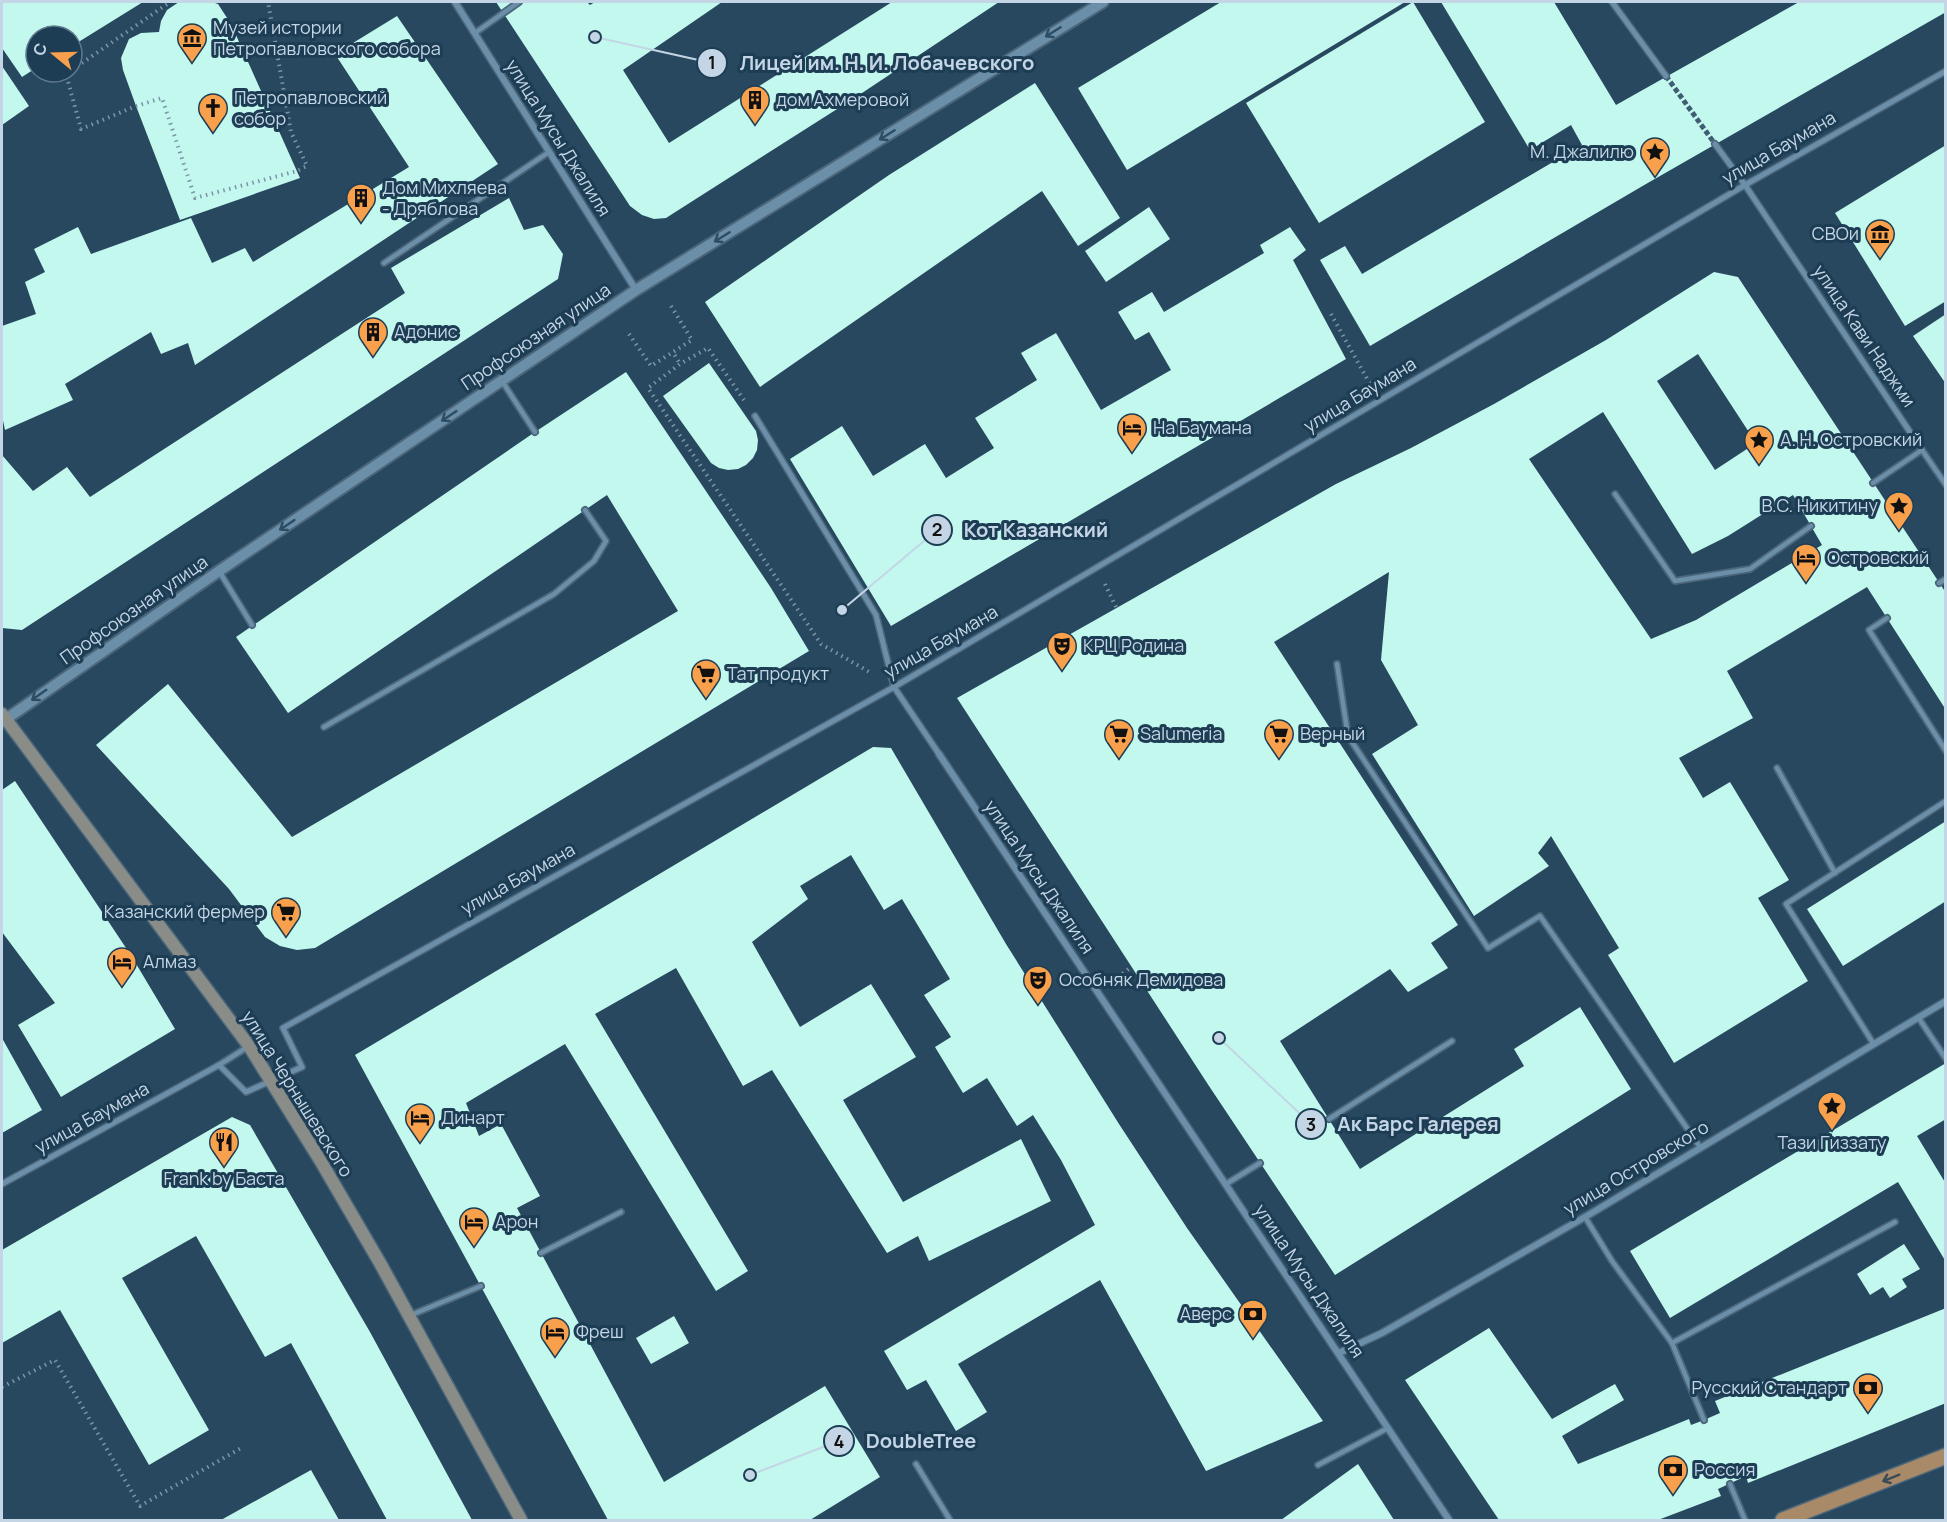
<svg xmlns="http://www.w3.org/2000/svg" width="1947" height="1522" viewBox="0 0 1947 1522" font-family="Manrope,sans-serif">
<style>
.building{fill:#c3f8ee;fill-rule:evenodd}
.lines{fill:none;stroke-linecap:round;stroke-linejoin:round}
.pedestrian-tunnel{stroke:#3f5d73;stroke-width:5;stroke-dasharray:5 2.5;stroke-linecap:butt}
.service-casing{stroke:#4b667a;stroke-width:8}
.pedestrian-casing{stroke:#4b667a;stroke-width:8}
.minor-casing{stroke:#4b667a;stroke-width:9}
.tertiary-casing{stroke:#4b667a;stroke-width:14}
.secondary-casing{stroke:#4b667a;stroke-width:15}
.primary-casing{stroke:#4b667a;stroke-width:18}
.path{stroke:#7c95a8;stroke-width:4;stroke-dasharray:1.5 4.5;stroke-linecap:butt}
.service{stroke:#6c8fa9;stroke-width:4.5}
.pedestrian{stroke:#6c8fa9;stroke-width:5}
.minor{stroke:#6c8fa9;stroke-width:6}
.tertiary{stroke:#6c8fa9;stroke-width:10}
.secondary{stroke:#8a8c88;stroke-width:12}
.primary{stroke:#a98a68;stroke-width:15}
.oneway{stroke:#2d4d65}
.oneway2{stroke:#394c58}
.labels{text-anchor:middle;stroke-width:6;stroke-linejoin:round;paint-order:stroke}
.poi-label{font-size:18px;fill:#c4d6e5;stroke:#1d3d54;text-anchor:start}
.street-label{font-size:18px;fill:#c4d6e5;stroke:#1d3d54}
.leader{fill:none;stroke:#c4d6e5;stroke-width:2}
.callout-dot{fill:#c4d6e5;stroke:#1d3d54;stroke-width:2}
.mark-label{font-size:18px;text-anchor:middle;font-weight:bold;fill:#111}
.callout-label{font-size:20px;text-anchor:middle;font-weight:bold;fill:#c4d6e5;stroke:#1d3d54;stroke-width:6;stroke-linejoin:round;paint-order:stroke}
</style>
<rect width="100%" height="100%" fill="#27485f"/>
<!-- building -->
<g class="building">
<polygon points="2,2 143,2 72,46 72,36 36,36 36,68 22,77 2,48"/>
<polygon points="179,2 212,2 218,4 231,24 300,178 180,220 136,106 123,70 121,58 129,39 141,33 159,32 161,21 167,10"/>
<polygon points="496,2 587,2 590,5 595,2 722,2 623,70 669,143 892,2 999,2 856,97 666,218 654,219 642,215 630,206"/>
<polygon points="1221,2 1405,2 1127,170 1078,88"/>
<polygon points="1413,2 1485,122 1319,223 1246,103"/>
<polygon points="1441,2 1554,2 1616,105 1799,2 1946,2 1946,12 1646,184 1370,346 1320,260 1345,246 1362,274 1582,145 1571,125 1530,150"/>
<polygon points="397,16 498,164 195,365 188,343 161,354 151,332 65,384 73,400 5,430 2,416 2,326 36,314 25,282 45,272 34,249 78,227 91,254 191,218 212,263 245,248 253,262 409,167 335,54"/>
<polygon points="2,66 29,106 2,125"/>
<polygon points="1035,83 1120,218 1078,246 1042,191 760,387 705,302 889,175"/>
<polygon points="1946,145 1946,301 1905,326 1835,213"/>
<polygon points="509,198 524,230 543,225 563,254 558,279 22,630 2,628 2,455 33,491 67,467 90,497 405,293 391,268"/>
<polygon points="1149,207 1170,239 1106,282 1085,251"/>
<polygon points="1290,227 1306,250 1293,260 1346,359 891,626 790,459 842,426 873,476 925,444 946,478 994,448 975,418 1037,380 1021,353 1056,333 1101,410 1171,370 1149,332 1135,340 1118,312 1152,292 1164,312 1264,253 1260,245"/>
<path d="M1714,272L1738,277L1946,593V710L1867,587L1727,671L1753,718L1679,758L1703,798L1730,782L1789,880L1758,898L1808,981L1674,1063L1608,955L1619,948L1551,836L1538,853L1549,866L1474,916L1372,754L1418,725L1381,660L1389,572L1274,642L1458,925L1431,943L1448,968L1408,992L1390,969L1280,1041L1360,1169L1524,1066L1514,1049L1580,1007L1631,1089L1335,1275L1209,1086L957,698L1336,484L1411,448L1494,404L1606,340ZM1698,354L1756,443L1715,470L1657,381ZM1603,412L1692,554L1728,536L1793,495L1822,545L1696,620L1651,639L1529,459Z"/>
<polygon points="1946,314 1946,384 1913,336"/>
<polygon points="709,363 756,431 758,440 757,450 753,458 746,465 738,469 728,470 719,468 711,463 663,396"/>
<polygon points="626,372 771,588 809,651 315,948 297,950 280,946 265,937 229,889 96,745 168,684 292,837 678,611 607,495 288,713 236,637 535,432"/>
<polygon points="873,747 891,748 1006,944 1119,1124 1187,1228 1323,1421 1206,1471 1100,1280 958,1364 987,1412 956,1431 926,1380 907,1390 884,1351 1095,1225 1061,1160 1033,1115 1017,1126 987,1078 963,1093 935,1047 951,1037 924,995 950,979 902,899 884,910 851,855 800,886 808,899 752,942 800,1027 871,984 916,1057 843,1100 903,1202 1021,1139 1051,1201 929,1261 918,1236 887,1253 772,1070 743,1086 676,968 595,1014 748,1271 716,1291 565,1044 466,1103 479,1136 501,1124 540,1196 517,1208 664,1482 825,1386 880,1477 810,1520 608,1520 355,1055"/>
<polygon points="15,781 132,957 175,1029 61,1097 18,1025 55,1003 2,932 2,790"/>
<polygon points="1946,821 1946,901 1843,966 1807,909"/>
<polygon points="2,1038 42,1110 2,1133"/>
<polygon points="1946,1063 1946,1119 1917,1136 1946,1184 1946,1262 1898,1182 1670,1318 1630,1251"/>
<polygon points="232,1117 250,1125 370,1332 472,1520 387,1520 291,1343 265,1357 196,1236 122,1278 209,1430 149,1465 60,1310 2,1343 2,1250"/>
<polygon points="1904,1244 1920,1269 1902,1279 1907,1287 1890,1298 1883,1287 1870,1295 1857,1274"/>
<polygon points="1946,1308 1946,1403 1748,1483 1746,1476 1718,1489 1721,1496 1658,1520 1499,1520 1405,1380 1489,1328 1552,1419 1615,1384 1624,1400 1562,1436 1578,1464 1689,1419 1691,1425 1704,1420 1720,1413 1715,1401"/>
<polygon points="674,1316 689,1343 651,1364 636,1338"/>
<polygon points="1358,1464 1394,1520 1281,1520"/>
<polygon points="311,1470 339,1520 221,1520"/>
</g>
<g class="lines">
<!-- pedestrian-tunnel -->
<polyline class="pedestrian-tunnel" points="1666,76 1715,144"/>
<!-- service casing -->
<g class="service-casing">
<g id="service">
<polyline points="475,33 519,2"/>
<polyline points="384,263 549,152"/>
<polyline points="502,381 535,432"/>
<polyline points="1873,483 1922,450 1946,485"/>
<polyline points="1615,494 1675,581 1750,569 1811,526"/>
<polyline points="219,571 252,625"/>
<polyline points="1939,583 1946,579"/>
<polyline points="1887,618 1869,630 1946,751"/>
<polyline points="1337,664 1348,736 1488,948 1540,916 1700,1147"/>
<polyline points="324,727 554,594 594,561 606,541 585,510"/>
<polyline points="1777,768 1835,873"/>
<polyline points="1918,1017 1946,1059"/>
<polyline points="1873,1043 1786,904 1946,801"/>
<polyline points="219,1065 249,1046"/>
<polyline points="1329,1119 1452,1041"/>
<polyline points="1226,1184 1260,1163"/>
<polyline points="1585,1217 1612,1261 1672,1343 1704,1420"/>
<polyline points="541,1253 621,1212"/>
<polyline points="411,1315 481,1286"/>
<polyline points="1672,1343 1895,1222"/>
<polyline points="916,1464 950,1520"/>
<polyline points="1318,1465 1388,1428"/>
<polyline points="1730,1484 1745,1520"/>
</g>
</g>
<!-- pedestrian casing -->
<g class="pedestrian-casing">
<g id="pedestrian">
<polyline points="1612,2 1666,76"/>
<polyline points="1715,144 1745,185 1922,450"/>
<polyline points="755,416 876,615 894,687 939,754"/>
<polyline points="2,1184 219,1065 246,1092 302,1067 283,1028 894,687 1745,185 1946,71"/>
</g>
</g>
<!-- minor casing -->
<g class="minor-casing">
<g id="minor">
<polyline points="455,2 636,290"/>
<polyline points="939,754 1449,1520"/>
<polyline points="1339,1353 1382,1333 1585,1217 1946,1001"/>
</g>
</g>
<!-- tertiary casing -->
<g class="tertiary-casing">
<polyline id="tertiary" points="2,722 219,571 636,290 1103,2"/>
</g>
<!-- secondary casing -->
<g class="secondary-casing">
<polyline id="secondary" points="2,714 249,1046 320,1160 380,1263 521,1520"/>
</g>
<!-- primary casing -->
<g class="primary-casing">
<polyline id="primary" points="1783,1520 1946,1456"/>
</g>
<!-- path -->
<g class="path">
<polyline points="72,70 170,2"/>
<polyline points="69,72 66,74 81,129 136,106 162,98 195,198 297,171 307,166 291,132 268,2"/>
<polyline points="671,306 692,340 673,352 680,364"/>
<polyline points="1331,314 1370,384"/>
<polyline points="629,334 651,366 673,352"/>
<polyline points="744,400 708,348 680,364 648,388 821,644 871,673"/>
<polyline points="1105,584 1116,607"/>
<polyline points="1113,981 1131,967"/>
<polyline points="2,1387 55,1360 140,1506 241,1448"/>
</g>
<!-- service -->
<use href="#service" class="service"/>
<!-- pedestrian -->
<use href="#pedestrian" class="pedestrian"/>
<!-- minor -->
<use href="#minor" class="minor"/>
<!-- tertiary -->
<use href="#tertiary" class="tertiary"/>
<!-- secondary -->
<use href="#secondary" class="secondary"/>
<!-- primary -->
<use href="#primary" class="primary"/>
</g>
<!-- one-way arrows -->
<defs><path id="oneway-shaft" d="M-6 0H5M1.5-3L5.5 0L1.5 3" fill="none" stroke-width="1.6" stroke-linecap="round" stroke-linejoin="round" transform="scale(1.5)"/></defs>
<g class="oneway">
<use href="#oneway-shaft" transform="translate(1053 32) rotate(148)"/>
<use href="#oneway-shaft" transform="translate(887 135) rotate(148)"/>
<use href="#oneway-shaft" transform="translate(722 237) rotate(148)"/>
<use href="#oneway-shaft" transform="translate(449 416) rotate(146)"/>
<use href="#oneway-shaft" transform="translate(287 525) rotate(146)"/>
<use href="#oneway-shaft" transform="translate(39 695) rotate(145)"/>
</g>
<use class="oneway2" href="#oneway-shaft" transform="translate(1891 1478) rotate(158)"/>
<!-- icons -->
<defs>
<g id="museum-pin" transform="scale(1.5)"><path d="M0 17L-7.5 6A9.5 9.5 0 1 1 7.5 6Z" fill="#f8a04b" stroke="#1d3d54"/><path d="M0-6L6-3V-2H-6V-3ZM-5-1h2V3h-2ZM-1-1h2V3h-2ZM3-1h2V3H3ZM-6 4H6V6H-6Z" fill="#111"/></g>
<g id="building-pin" transform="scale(1.5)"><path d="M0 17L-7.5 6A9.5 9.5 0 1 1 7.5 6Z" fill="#f8a04b" stroke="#1d3d54"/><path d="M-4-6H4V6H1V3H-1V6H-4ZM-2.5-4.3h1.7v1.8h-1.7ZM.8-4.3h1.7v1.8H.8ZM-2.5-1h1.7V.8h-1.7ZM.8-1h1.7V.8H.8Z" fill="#111"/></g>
<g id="church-pin" transform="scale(1.5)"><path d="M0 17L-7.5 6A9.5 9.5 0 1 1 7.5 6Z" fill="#f8a04b" stroke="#1d3d54"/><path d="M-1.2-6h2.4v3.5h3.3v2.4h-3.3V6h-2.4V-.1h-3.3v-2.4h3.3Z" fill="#111"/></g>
<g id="sight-pin" transform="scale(1.5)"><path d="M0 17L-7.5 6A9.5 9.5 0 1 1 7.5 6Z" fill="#f8a04b" stroke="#1d3d54"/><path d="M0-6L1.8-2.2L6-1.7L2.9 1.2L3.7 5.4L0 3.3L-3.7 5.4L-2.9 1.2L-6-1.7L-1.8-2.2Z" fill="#111"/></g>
<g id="hotel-pin" transform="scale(1.5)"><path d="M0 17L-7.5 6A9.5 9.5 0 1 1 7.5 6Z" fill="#f8a04b" stroke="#1d3d54"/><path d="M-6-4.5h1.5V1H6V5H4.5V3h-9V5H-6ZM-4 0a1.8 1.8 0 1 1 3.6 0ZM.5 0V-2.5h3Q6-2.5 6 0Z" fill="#111"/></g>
<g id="theatre-pin" transform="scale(1.5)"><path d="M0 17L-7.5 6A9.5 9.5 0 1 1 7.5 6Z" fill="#f8a04b" stroke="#1d3d54"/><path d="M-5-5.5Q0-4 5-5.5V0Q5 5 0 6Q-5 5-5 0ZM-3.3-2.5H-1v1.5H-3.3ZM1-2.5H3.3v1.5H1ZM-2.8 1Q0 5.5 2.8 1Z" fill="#111"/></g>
<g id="supermarket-pin" transform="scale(1.5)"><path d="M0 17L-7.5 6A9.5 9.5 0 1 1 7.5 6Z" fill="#f8a04b" stroke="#1d3d54"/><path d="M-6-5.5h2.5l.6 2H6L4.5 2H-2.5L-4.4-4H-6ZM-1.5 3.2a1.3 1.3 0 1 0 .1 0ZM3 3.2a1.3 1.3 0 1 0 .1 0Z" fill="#111"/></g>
<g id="restaurant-pin" transform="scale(1.5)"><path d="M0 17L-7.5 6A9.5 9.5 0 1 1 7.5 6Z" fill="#f8a04b" stroke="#1d3d54"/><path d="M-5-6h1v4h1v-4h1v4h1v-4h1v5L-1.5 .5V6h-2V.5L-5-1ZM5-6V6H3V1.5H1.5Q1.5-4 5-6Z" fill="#111"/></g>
<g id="bank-pin" transform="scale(1.5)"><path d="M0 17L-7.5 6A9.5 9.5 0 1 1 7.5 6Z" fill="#f8a04b" stroke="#1d3d54"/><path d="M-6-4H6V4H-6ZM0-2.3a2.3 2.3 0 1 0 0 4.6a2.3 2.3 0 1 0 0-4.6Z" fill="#111"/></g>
</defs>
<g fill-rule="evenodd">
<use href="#museum-pin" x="192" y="38"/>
<use href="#building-pin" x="755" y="100"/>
<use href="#church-pin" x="213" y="108"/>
<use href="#sight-pin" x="1655" y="152"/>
<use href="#building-pin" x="361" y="198"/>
<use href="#museum-pin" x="1880" y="234"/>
<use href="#building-pin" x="373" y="332"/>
<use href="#hotel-pin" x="1132" y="428"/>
<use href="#sight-pin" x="1759" y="440"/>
<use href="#sight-pin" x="1899" y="506"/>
<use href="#hotel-pin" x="1806" y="558"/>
<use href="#theatre-pin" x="1062" y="646"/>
<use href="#supermarket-pin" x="706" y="674"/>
<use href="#supermarket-pin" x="1119" y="734"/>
<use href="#supermarket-pin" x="1279" y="734"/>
<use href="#supermarket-pin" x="286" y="912"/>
<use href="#hotel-pin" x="122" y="962"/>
<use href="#theatre-pin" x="1038" y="980"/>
<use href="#sight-pin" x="1832" y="1106"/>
<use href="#hotel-pin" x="420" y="1118"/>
<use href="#restaurant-pin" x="224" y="1142"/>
<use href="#hotel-pin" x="474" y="1222"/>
<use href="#bank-pin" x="1253" y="1314"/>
<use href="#hotel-pin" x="555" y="1332"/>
<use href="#bank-pin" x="1868" y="1388"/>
<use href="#bank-pin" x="1673" y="1470"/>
</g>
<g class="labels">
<!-- poi labels -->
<g class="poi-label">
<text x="213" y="34">Музей истории<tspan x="213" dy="21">Петропавловского собора</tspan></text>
<text x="234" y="104">Петропавловский<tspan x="234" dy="21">собор</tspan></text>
<text x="776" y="106">дом Ахмеровой</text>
<text x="1634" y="158" text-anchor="end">М. Джалилю</text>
<text x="382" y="194">Дом Михляева<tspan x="382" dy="21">- Дряблова</tspan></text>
<text x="1859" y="240" text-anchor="end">СВОи</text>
<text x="394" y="338">Адонис</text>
<text x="1153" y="434">На Баумана</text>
<text x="1780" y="446">А. Н. Островский</text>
<text x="1878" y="512" text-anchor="end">В.С. Никитину</text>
<text x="1827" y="564">Островский</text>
<text x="1083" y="652">КРЦ Родина</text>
<text x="727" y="680">Тат продукт</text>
<text x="1140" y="740">Salumeria</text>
<text x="1300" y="740">Верный</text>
<text x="265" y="918" text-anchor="end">Казанский фермер</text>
<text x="143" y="968">Алмаз</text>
<text x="1059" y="986">Особняк Демидова</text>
<text x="441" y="1124">Динарт</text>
<text x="1832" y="1149" text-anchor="middle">Тази Гиззату</text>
<text x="224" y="1185" text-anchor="middle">Frank by Баста</text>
<text x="495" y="1228">Арон</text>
<text x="1232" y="1320" text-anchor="end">Аверс</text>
<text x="576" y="1338">Фреш</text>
<text x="1847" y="1394" text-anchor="end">Русский Стандарт</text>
<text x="1694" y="1476">Россия</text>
</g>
<!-- street labels -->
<g class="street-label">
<text transform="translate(558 138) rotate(58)" y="6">улица Мусы Джалиля</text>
<text transform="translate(1779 148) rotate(-30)" y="6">улица Баумана</text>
<text transform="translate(1864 336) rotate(56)" y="6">улица Кави Наджми</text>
<text transform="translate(536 337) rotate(-34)" y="6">Профсоюзная улица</text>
<text transform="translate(1360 395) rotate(-31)" y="6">улица Баумана</text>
<text transform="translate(134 610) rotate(-35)" y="6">Профсоюзная улица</text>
<text transform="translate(941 642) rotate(-30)" y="6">улица Баумана</text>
<text transform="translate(1039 877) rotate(56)" y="6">улица Мусы Джалиля</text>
<text transform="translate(518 879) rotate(-29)" y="6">улица Баумана</text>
<text transform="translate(297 1094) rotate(58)" y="6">улица Чернышевского</text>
<text transform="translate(92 1118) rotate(-29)" y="6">улица Баумана</text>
<text transform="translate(1636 1168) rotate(-31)" y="6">улица Островского</text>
<text transform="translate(1309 1281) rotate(56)" y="6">улица Мусы Джалиля</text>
</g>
</g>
<!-- callouts -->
<path class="leader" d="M595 37L712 63M842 610L937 530M1219 1038L1311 1124M750 1475L839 1441"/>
<g class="callout-dot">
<circle cx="595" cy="37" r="6"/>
<circle cx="842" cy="610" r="6"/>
<circle cx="1219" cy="1038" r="6"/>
<circle cx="750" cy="1475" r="6"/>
<circle cx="712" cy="63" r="15"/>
<circle cx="937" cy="530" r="15"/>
<circle cx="1311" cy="1124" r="15"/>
<circle cx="839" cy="1441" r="15"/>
</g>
<g class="mark-label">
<text x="712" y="69">1</text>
<text x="937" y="536">2</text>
<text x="1311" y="1131">3</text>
<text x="839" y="1448">4</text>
</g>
<g class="callout-label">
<text x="887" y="70">Лицей им. Н. И. Лобачевского</text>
<text x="1036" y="537">Кот Казанский</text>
<text x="1418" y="1131">Ак Барс Галерея</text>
<text x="921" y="1448">DoubleTree</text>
</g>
<!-- border -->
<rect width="1947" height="1522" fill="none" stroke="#c4d6e5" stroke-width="6"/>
<!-- north arrow -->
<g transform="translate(54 54) rotate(289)"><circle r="28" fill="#1d3d54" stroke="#607a8e" stroke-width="1.5"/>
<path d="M0-4.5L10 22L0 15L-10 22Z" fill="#f8a04b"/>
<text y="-9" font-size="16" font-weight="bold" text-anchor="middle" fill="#c4d6e5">С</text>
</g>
</svg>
